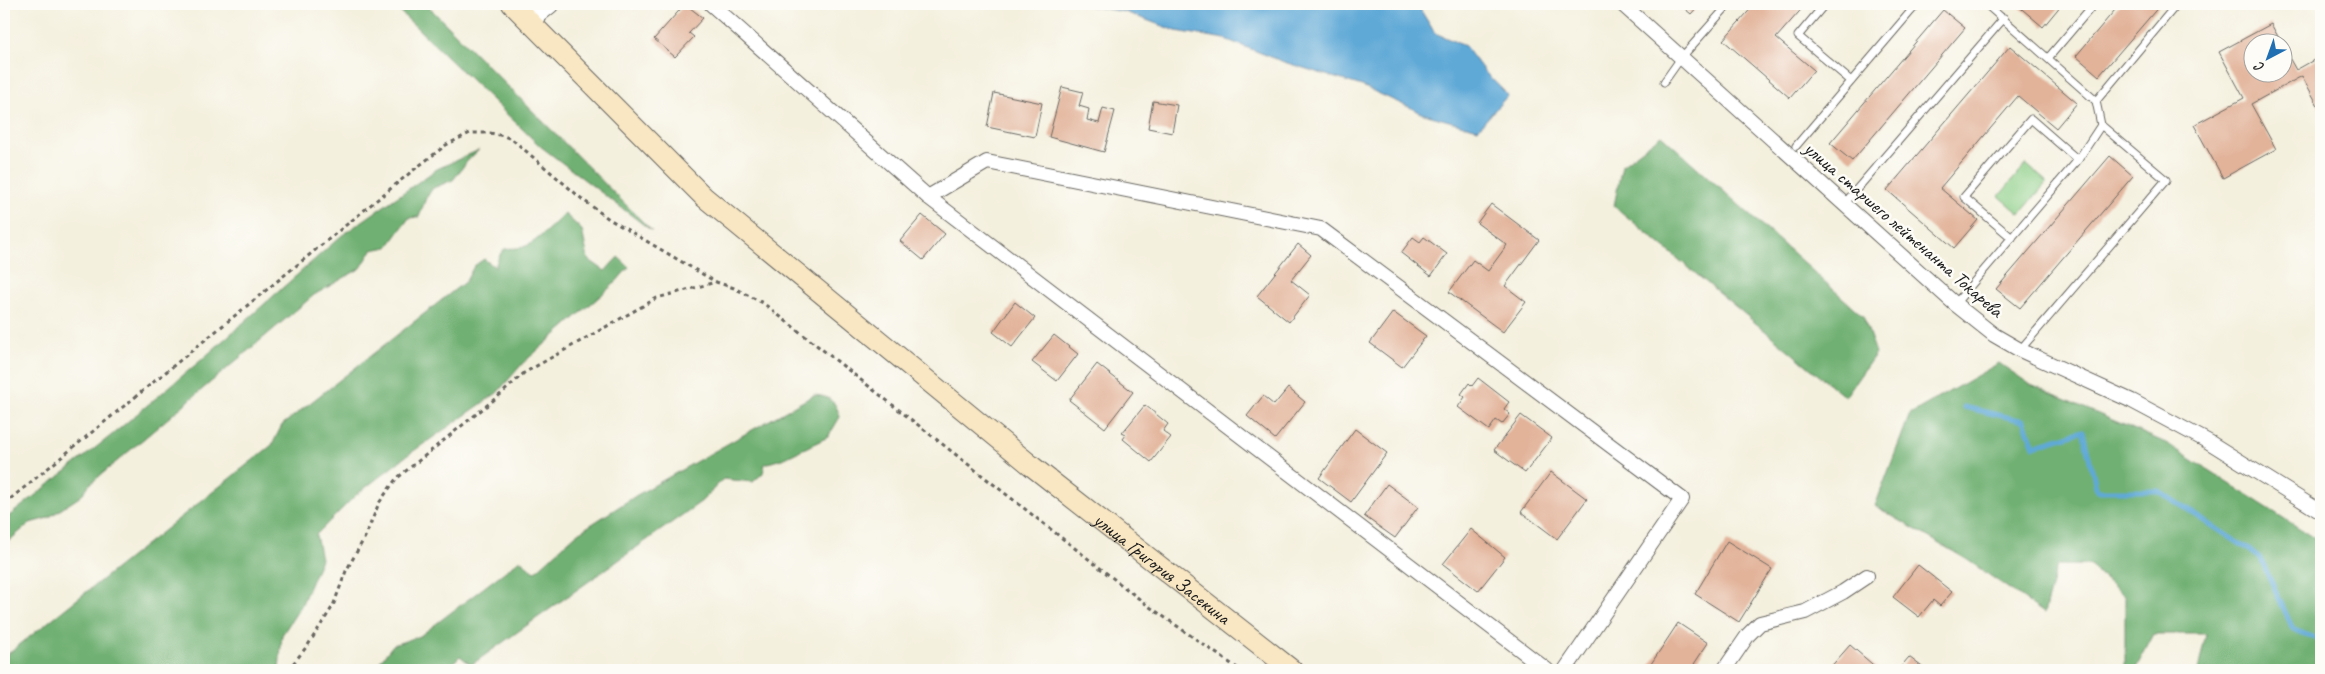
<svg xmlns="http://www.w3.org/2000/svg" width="2325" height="674" viewBox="0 0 2325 674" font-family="Caveat,sans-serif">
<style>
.green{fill:#8acd85;stroke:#537450}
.forest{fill:#6fb072;stroke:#466647}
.water{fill:#5fa9d7;stroke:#3e627a}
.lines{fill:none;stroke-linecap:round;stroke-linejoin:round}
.stream{stroke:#5fa9d7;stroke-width:5}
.building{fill:#e2b299}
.service-casing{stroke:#686660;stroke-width:9}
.minor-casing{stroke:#686660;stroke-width:16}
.tertiary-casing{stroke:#686660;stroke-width:20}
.secondary-casing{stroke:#686660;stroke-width:22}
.path{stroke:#686660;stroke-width:3;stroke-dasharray:4 4;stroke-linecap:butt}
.service{stroke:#fff;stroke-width:7}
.minor{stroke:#fff;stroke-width:14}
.tertiary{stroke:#fff;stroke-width:18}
.secondary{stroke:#f9e7c3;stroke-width:20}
.labels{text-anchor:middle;stroke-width:5;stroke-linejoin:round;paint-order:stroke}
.street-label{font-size:20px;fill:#1c1c1c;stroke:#fdfcf7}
</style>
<rect width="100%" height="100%" fill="#fdfcf7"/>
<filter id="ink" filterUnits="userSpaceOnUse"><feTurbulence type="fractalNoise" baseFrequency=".02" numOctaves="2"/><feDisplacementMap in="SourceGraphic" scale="10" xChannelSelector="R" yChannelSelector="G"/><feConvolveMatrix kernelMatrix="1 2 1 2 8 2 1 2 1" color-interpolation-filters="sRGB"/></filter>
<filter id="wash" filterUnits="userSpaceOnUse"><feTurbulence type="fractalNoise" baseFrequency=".0096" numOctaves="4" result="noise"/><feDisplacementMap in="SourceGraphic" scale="20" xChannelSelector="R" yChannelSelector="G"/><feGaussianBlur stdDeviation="1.12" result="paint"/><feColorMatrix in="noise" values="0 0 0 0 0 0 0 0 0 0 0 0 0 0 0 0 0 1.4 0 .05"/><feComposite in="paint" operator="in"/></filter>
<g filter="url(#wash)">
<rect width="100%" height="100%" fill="#f4f0de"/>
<!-- green -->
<polygon class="green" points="2026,164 2047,182 2020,214 1999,196"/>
<!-- forest -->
<g class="forest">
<polygon points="392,4 426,4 652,231 540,146"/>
<polygon points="1661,135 1863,316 1876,353 1845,397 1614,206 1622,165"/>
<polygon points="479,150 469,159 453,180 433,188 426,198 419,217 409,218 388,247 372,250 361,268 314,295 89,485 81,496 48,518 30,523 4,545 4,520 113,434 200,361 341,236 437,169"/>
<path d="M565,214L582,230L588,259L605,271L618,257L629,267L614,284L523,363L497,393L405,457L356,495L316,535L321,559L301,606L282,635L279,670H4V657L272,445L282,425L466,281L474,266L484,259L495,267C505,239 505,253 526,246C536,243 556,221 565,214Z"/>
<polygon points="1999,363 2031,385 2166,443 2321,542 2321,670 2198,670 2206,634 2154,634 2135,670 2125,670 2125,596 2089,565 2057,565 2044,613 1966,559 1875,506 1910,414"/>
<path d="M814,395C831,397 835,400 840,417L828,437L785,458L765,464L763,473L753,482L723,479L702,501L471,665L460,656L446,670H373L393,645L420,636L520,560L535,572L575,535L637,495Z"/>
</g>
<!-- water -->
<polygon class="water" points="1078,4 1403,4 1420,9 1435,33 1465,46 1484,71 1508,95 1478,129 1424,114 1362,86 1284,62 1225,39 1176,31 1125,12"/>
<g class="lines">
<!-- stream -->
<polyline class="stream" points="1964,407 2024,421 2034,446 2083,431 2097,491 2159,491 2260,557 2293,629 2321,641"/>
</g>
<g id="blocks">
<!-- building -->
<g class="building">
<polygon points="685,4 703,18 689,33 694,37 675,57 654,39"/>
<polygon points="1679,4 1700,4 1691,14"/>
<polygon points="1755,4 1806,4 1776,38 1814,70 1790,98 1723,40"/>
<polygon points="2016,4 2062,4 2043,27"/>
<polygon points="2120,4 2161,4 2099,76 2076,56"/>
<polygon points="1943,10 1965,28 1852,161 1830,143"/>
<polygon points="2271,24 2281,42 2252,42 2252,72 2282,72 2282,45 2296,70 2321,56 2321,111 2302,76 2251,104 2276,149 2223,178 2194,125 2244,98 2219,52"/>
<polygon points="2010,46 2077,103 2056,128 2018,96 1940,188 1978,220 1954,248 1887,190"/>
<polygon points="1062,87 1083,92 1079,106 1089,109 1087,120 1099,123 1103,108 1115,111 1104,152 1049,137"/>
<polygon points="994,93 1042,103 1035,137 987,127"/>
<polygon points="1153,101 1177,105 1172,133 1148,128"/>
<polygon points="2110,156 2133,176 2020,308 1996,289"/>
<polygon points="1491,204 1539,240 1505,286 1526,302 1503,332 1449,292 1473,260 1488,271 1507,245 1477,223"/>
<polygon points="922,215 945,234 923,260 900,241"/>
<polygon points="1413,237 1420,242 1424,237 1447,254 1431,276 1401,253"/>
<polygon points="1298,244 1311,255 1291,280 1310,295 1289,322 1257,296"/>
<polygon points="1015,302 1035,318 1012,347 993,332"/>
<polygon points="1393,312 1426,336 1402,367 1370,343"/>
<polygon points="1054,335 1078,354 1057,381 1032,362"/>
<polygon points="1097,364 1133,392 1105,428 1069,400"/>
<polygon points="1478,378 1509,402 1504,409 1510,414 1502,424 1496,420 1489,430 1458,407 1465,397 1461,394 1469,383 1472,386"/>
<polygon points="1288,388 1305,402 1275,439 1247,416 1263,396 1274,405"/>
<polygon points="1145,405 1168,424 1163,431 1171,437 1151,462 1123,439 1126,435 1122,433"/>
<polygon points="1521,415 1552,438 1525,473 1494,450"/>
<polygon points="1355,429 1387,453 1351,502 1319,478"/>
<polygon points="1551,472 1587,499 1557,539 1521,512"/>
<polygon points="1387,484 1418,507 1395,538 1364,516"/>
<polygon points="1471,529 1505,557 1478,591 1443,564"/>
<polygon points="1727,541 1772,569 1739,622 1695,594"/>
<polygon points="1918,565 1952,592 1940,606 1933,600 1919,617 1893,597"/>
<polygon points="1678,623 1708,643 1694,664 1703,670 1647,670"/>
<polygon points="1850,645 1879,670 1828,670"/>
<polygon points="1909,657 1926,670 1898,670"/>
</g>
</g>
</g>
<g filter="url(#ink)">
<use href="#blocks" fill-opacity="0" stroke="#686660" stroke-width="1"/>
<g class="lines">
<!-- service casing -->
<g class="service-casing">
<g id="service">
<polyline points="1825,4 1798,36 1851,81"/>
<polyline points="1904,4 1912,10"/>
<polyline points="1986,4 2096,101 2101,125"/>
<polyline points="2049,57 2094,4"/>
<polyline points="1664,82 1681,58 1729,4"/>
<polyline points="2096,101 2177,4"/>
<polyline points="1796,146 1917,4"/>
<polyline points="1844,204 2004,18"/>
<polyline points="2012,238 1964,197 2031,119 2078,160"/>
<polyline points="1955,304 2078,160 2101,125 2166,180 2020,350"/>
</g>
</g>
<!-- minor casing -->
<g class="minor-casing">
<g id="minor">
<polyline points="711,4 928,197 1547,670"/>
<polyline points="1622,4 1955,304 1994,335 2020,350 2132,401 2209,442 2321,512"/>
<polyline points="928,197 987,162 1321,229 1682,499 1565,670"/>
<polyline points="1724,670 1748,635 1760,623 1805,612 1843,592 1867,576"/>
</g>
</g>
<!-- tertiary casing -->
<g class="tertiary-casing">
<polyline id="tertiary" points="529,21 550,4"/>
</g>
<!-- secondary casing -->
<g class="secondary-casing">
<g id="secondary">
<path id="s1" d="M512,4L704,197L1033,467L1292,670"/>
</g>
</g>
<!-- path -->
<g class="path">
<polyline points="4,504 411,172 446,145 470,133 490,133 504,136 513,140 582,199 609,219 716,282"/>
<polyline points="288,670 308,645 333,606 346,571 365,537 379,503 396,479 501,394 524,373 657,298 716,282 734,288 763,303 1147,605 1240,670"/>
</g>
<!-- service -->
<use href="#service" class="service"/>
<!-- minor -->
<use href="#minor" class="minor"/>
<!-- tertiary -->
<use href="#tertiary" class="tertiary"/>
<!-- secondary -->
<use href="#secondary" class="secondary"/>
</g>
</g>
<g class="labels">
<!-- street labels -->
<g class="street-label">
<text transform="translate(1904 229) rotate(41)" y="7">улица старшего лейтенанта Токарева</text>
<text dy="7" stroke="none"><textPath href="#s1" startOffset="862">улица Григория Засекина</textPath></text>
</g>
</g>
<!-- margin -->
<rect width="2325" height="674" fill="none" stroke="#fdfcf7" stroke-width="20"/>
<!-- north arrow -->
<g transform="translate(2268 58) rotate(221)"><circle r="24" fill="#fdfcf7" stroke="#a3a29f"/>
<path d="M0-4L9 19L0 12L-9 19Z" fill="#1f6fb2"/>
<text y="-8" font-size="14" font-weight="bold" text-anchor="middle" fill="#1c1c1c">С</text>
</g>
</svg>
